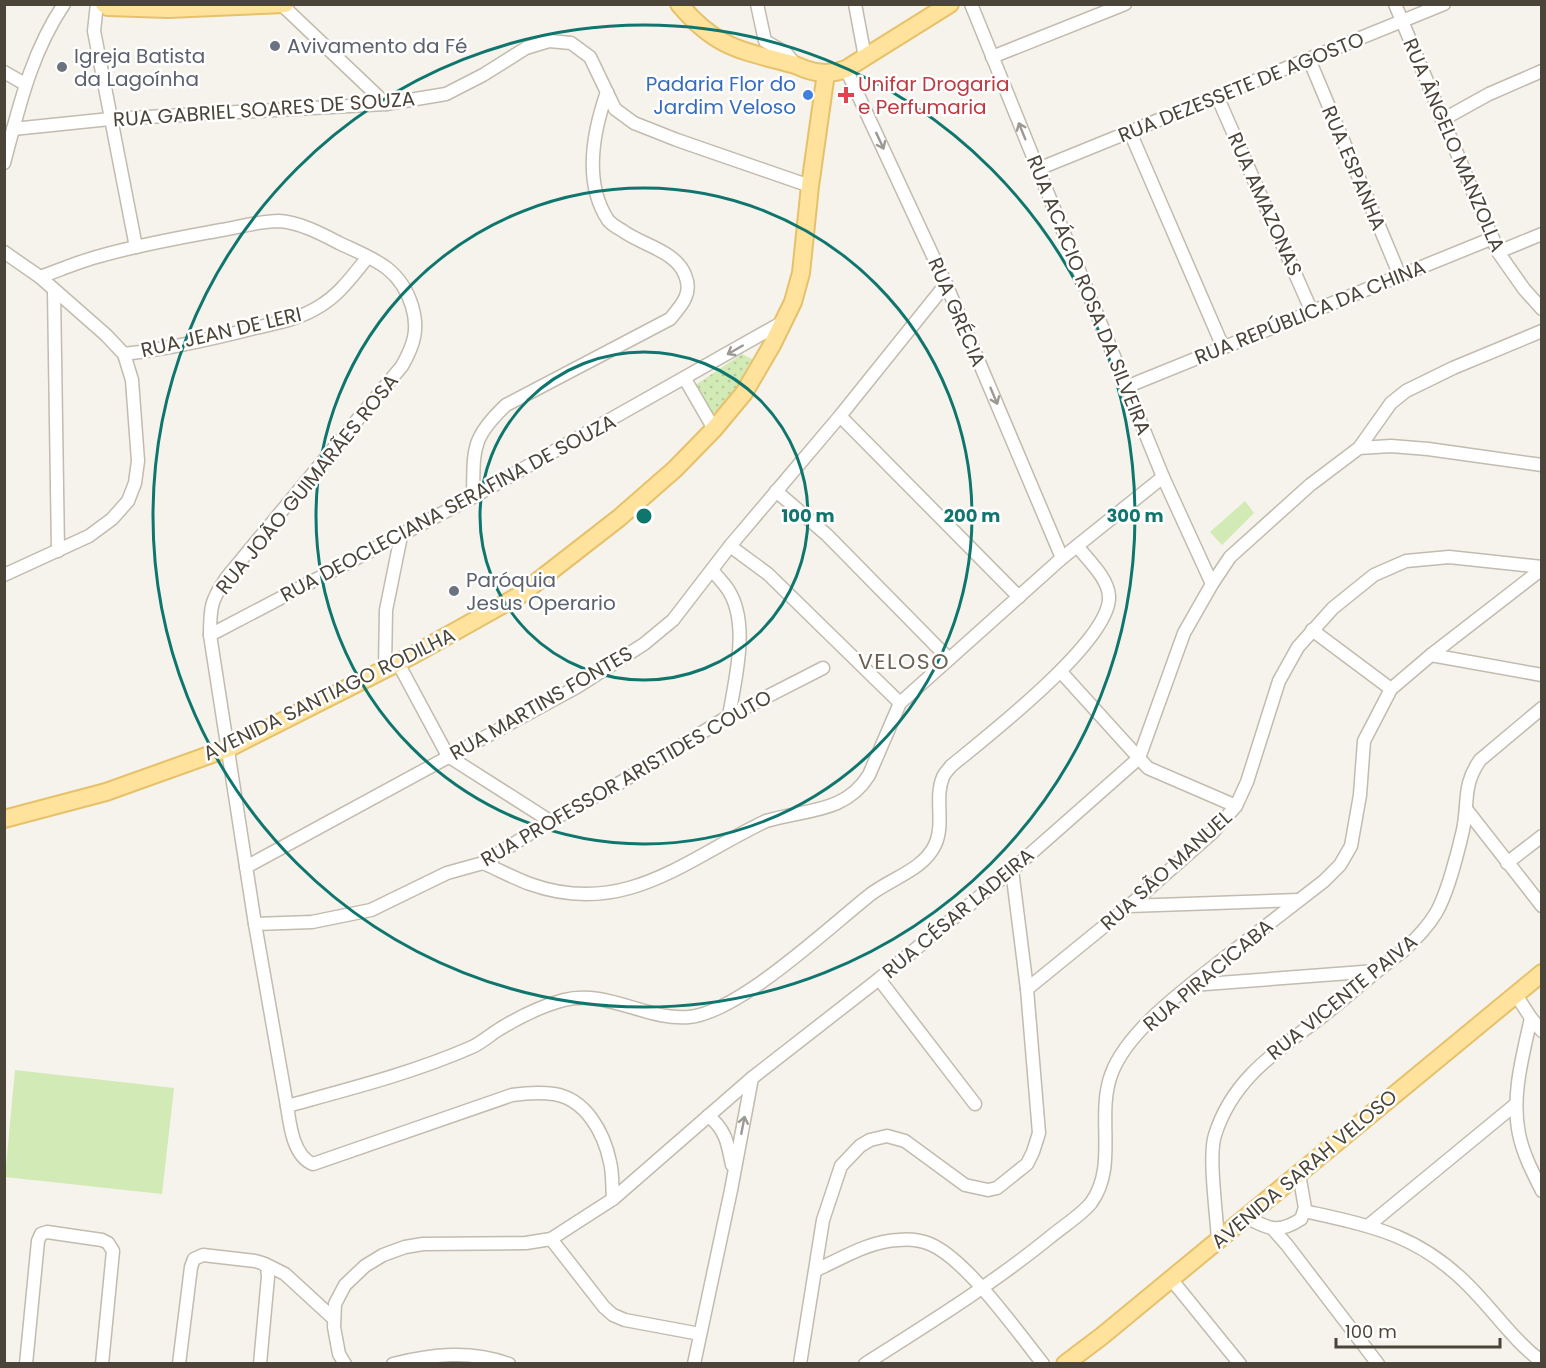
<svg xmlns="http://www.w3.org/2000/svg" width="1546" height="1368" viewBox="0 0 1546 1368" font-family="Poppins,sans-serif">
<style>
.grass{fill:#d2eab5}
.park{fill:url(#park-dots)}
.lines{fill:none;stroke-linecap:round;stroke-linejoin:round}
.minor-casing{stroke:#c2bbae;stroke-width:15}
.major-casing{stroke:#e6c16a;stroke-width:20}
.minor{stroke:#fff;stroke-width:12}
.major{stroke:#ffe39c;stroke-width:16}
.oneway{stroke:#9c9892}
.ring{fill:none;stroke:#0f766e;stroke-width:3}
.worship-dot{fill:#6b7280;stroke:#fff;stroke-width:2}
.shop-dot{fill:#3f7fe0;stroke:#fff;stroke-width:2}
.health-dot{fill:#e0444e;stroke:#fff;stroke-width:2}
.labels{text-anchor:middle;stroke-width:5;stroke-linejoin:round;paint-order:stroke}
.worship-label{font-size:20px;fill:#5b616d;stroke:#fff;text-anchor:start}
.shop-label{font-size:20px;fill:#366cbe;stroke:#fff;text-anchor:end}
.health-label{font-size:20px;fill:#be3a42;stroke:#fff;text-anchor:start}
.street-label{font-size:20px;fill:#4b4439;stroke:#fff}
.quarter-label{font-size:22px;letter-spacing:1.5px;fill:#6e6250;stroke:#fff}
.centre{fill:#0f766e;stroke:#fff;stroke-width:3}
.ring-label{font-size:18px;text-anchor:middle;font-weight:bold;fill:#0f766e;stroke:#fff;stroke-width:5;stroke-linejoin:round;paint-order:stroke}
</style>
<defs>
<pattern id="park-dots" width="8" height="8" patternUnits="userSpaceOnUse" patternTransform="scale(1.5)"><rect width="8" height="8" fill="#d2eab5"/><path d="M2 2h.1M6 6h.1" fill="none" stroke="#b6ca9c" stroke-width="1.8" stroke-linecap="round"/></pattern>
</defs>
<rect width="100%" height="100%" fill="#f6f3ec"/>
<!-- grass -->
<g class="grass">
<polygon points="1245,501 1254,513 1222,545 1210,532"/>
<polygon points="15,1070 174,1088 162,1194 5,1177"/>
</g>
<!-- park -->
<polygon class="park" points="742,354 754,360 738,389 711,416 694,386"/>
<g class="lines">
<!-- minor casing -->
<g class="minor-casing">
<g id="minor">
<polyline points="97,4 94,31 136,247"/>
<polyline points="757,4 765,41 786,53 795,64"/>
<polyline points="855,4 865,57"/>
<polyline points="971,4 1163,477 1212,584"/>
<polyline points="1395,4 1498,252 1524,289 1542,309"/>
<polyline points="282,5 386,104"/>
<polyline points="992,57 1125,4"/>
<polyline points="1309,59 1400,276"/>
<polyline points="846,69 946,284 1062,558"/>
<polyline points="4,72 25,84"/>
<polyline points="1217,96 1312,312"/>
<polyline points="1442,120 1489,94 1542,71"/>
<polyline points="13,129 110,119 386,104 446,94 483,75 526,48 549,41 571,43 590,57 615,109 634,123 677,140 810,186"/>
<polyline points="1130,132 1223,347"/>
<path d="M4,163C19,107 31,53 64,4"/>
<polyline points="1038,169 1444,4"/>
<polyline points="4,252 40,277 106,335 124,354 132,380 138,461 135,483 128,501 112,519 89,536 4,575"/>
<polyline points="1498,252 1542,234"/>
<path d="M40,277C60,270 80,261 100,256C138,245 178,238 216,231C237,228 258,221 279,221C299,222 322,234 339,243C373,259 400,267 412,306C419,329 414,345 402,366L227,577C211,600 210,607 210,635L255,924L287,1106"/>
<polyline points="54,291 58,551"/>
<path d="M124,354C168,349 212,339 255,328C277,323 300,319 320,306C340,294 353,275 368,257"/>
<polyline points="685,379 714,429"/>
<polyline points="1126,387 1493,238"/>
<polyline points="840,416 1019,597"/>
<polyline points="1359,448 1391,403 1406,391 1453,368 1542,331"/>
<polyline points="776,491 827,535 949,659"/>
<path d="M473,497C474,450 470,439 506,405L670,319C682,305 693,293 685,275C676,251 642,245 623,231C618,228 612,225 608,220C583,182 593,132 607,92"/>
<polyline points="730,546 768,574 900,703"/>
<path d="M713,571C718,578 726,585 730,593C749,626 735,680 729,716"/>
<polyline points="1312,630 1391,689"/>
<polyline points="210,635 473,497 783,322"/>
<polyline points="1431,655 1542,675"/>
<polyline points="398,663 448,756 550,821"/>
<polyline points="385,668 386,610 401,536"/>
<polyline points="1061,672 1148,768 1236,806"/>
<polyline points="1466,809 1542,906"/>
<path d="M483,863C499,870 514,878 530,884C625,918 686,859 766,821C804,809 845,814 869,775L900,703L1062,558L1163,477"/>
<polyline points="1507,863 1542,836"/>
<polyline points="246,867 577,687 644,644 673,620 730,546 840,416 946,284"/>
<polyline points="1129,906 1299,900"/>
<polyline points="255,924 312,922 371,910 447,873 483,863 550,821 618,784 729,716 823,668"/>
<polyline points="879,979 975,1104"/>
<polyline points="1192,985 1376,971"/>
<polyline points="1027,989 1129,906 1213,832 1236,806 1247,782 1279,681 1298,647 1333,608 1374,575 1406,561 1449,557 1542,567"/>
<polyline points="1516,995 1531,1018 1542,1031"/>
<path d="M1531,1018C1523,1055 1511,1096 1519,1134C1523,1154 1533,1173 1542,1191"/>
<path d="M708,1116C726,1129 728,1145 732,1165"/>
<path d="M613,1199C612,1187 613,1174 610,1162C604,1133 586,1099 554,1094C540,1092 526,1093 512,1095L313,1164C293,1156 290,1125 287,1106C349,1089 413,1073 472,1047C481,1043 490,1035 498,1030C519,1017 541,1006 564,1000C606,989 648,1021 689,1017C740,1012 829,927 871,894C892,878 923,870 935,845C945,824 934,798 943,777C944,774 948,770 951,766C985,738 1112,640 1109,596C1108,578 1088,560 1077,546"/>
<path d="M1304,1211C1371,1226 1418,1234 1469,1286C1494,1311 1513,1340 1542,1362"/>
<path d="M1246,1217C1269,1229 1278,1234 1301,1219L1305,1208L1299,1174"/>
<polyline points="1369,1225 1516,1104"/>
<polyline points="1272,1228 1287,1245 1378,1364"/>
<polyline points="551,1239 604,1307 613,1315 625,1320 700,1334"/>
<path d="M1218,1241C1217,1216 1208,1156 1215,1135C1233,1077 1279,1050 1324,1015C1350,994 1376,971 1403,951C1415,940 1427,928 1436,913C1447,894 1458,852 1463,830C1469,801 1462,786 1480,760L1542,708"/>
<polyline points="265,1264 285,1274 334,1319"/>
<path d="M816,1270C841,1259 869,1241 898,1240C908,1239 920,1240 930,1244C966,1259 1017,1331 1043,1364"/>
<polyline points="1171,1279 1240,1364"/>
<polyline points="26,1364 38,1241 41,1234 47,1232 102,1240 108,1243 113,1251 102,1364"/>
<polyline points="179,1364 191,1267 194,1259 203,1255 255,1261 262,1263 267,1267 268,1277 260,1364"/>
<polyline points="345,1364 339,1354 334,1327 335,1304 345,1285 365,1266 383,1255 405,1247 423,1244 526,1243 551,1239 613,1199 752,1078 879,979 1012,870 1139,758 1184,633 1212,584 1230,557 1310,485 1359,448 1391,446 1428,449 1542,465"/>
<path d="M393,1364C432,1354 471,1350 509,1364"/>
<polyline points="694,1364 731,1190 752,1078"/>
<polyline points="800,1364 823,1220 841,1166 860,1146 870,1140 887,1136 905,1141 965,1185 988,1190 997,1188 1027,1164 1033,1152 1039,1133 1027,989 1012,870"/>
<path d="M865,1364C928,1324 991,1285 1049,1238C1062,1227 1080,1216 1091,1203C1118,1166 1096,1117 1111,1075C1127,1029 1193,983 1231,953C1262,929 1293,905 1324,881L1340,865L1351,846L1360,795L1364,741L1391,689L1431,655L1542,569"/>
</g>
</g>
<!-- major casing -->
<g class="major-casing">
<g id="major">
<polyline points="104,4 108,7 168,9 285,4"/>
<path d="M679,4C716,48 740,50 792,64C797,65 801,68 805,69C818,74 833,74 846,69L950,4"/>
<polyline points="4,819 106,792 229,748 413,655 520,595 619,518 675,469 714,429 744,393 772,345 793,302 801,273 810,186 826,73"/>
<polyline points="1065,1364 1102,1336 1542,973"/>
</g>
</g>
<!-- minor -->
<use href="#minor" class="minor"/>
<!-- major -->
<use href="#major" class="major"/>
</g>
<!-- one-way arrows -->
<defs><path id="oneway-shaft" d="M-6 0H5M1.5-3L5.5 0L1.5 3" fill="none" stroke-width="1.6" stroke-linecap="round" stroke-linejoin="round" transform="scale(1.5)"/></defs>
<g class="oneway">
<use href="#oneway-shaft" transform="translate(1022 131) rotate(-112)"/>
<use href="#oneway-shaft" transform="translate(880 141) rotate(65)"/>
<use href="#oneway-shaft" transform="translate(735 350) rotate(150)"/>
<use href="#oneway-shaft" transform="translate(994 396) rotate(67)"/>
<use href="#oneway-shaft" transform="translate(743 1125) rotate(-79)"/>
</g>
<!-- distance rings -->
<g class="ring">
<circle cx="644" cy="516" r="164"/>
<circle cx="644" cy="516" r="328"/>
<circle cx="644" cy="516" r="491"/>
</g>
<!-- markers -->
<g class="worship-dot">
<circle cx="275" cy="46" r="6"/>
<circle cx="62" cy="67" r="6"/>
<circle cx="454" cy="591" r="6"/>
</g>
<circle class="shop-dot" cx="808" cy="95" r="6"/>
<path class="health-dot" d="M843 86h6v6h6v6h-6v6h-6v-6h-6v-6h6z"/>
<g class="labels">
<!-- worship labels -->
<g class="worship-label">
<text x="287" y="53">Avivamento da Fé</text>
<text x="74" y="63">Igreja Batista<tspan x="74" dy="23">da Lagoínha</tspan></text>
<text x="466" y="587">Paróquia<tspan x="466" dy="23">Jesus Operario</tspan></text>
</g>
<!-- shop labels -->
<g class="shop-label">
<text x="796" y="91">Padaria Flor do<tspan x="796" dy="23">Jardim Veloso</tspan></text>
</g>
<!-- health labels -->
<g class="health-label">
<text x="858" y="91">Unifar Drogaria<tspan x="858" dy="23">e Perfumaria</tspan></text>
</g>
<!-- street labels -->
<g class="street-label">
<text transform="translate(1241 87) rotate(-22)" y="7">RUA DEZESSETE DE AGOSTO</text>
<text transform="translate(264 109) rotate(-4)" y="7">RUA GABRIEL SOARES DE SOUZA</text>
<text transform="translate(1454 145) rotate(67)" y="7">RUA ÂNGELO MANZOLLA</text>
<text transform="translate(1354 168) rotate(67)" y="7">RUA ESPANHA</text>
<text transform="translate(1265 204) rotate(66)" y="7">RUA AMAZONAS</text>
<text transform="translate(1089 295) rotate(68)" y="7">RUA ACÁCIO ROSA DA SILVEIRA</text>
<text transform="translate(957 312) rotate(67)" y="7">RUA GRÉCIA</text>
<text transform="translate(1310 312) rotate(-22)" y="7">RUA REPÚBLICA DA CHINA</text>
<text transform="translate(221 332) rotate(-13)" y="7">RUA JEAN DE LERI</text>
<text transform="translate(307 484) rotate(-51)" y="7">RUA JOÃO GUIMARÃES ROSA</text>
<text transform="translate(448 508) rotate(-28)" y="7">RUA DEOCLECIANA SERAFINA DE SOUZA</text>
<text transform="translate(329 694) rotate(-26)" y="7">AVENIDA SANTIAGO RODILHA</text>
<text transform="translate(541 703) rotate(-30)" y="7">RUA MARTINS FONTES</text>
<text transform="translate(626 778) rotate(-30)" y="7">RUA PROFESSOR ARISTIDES COUTO</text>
<text transform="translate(1166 870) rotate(-42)" y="7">RUA SÃO MANUEL</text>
<text transform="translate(958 913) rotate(-40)" y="7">RUA CÉSAR LADEIRA</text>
<text transform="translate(1208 975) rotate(-40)" y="7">RUA PIRACICABA</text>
<text transform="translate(1342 997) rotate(-39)" y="7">RUA VICENTE PAIVA</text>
<text transform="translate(1304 1169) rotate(-40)" y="7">AVENIDA SARAH VELOSO</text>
</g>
<!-- quarter labels -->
<g class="quarter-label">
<text x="904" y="669">VELOSO</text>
</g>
</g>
<circle cx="644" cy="516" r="9" class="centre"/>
<g class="ring-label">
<text x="808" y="522">100 m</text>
<text x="972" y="522">200 m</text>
<text x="1135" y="522">300 m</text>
</g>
<!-- border -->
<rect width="1546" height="1368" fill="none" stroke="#4b4439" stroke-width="12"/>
<!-- scale -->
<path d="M1336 1338v9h164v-9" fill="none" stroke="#4b4439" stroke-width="3"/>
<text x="1345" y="1338" font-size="18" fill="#4b4439" stroke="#ffffff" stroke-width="4.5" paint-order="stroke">100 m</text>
</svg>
